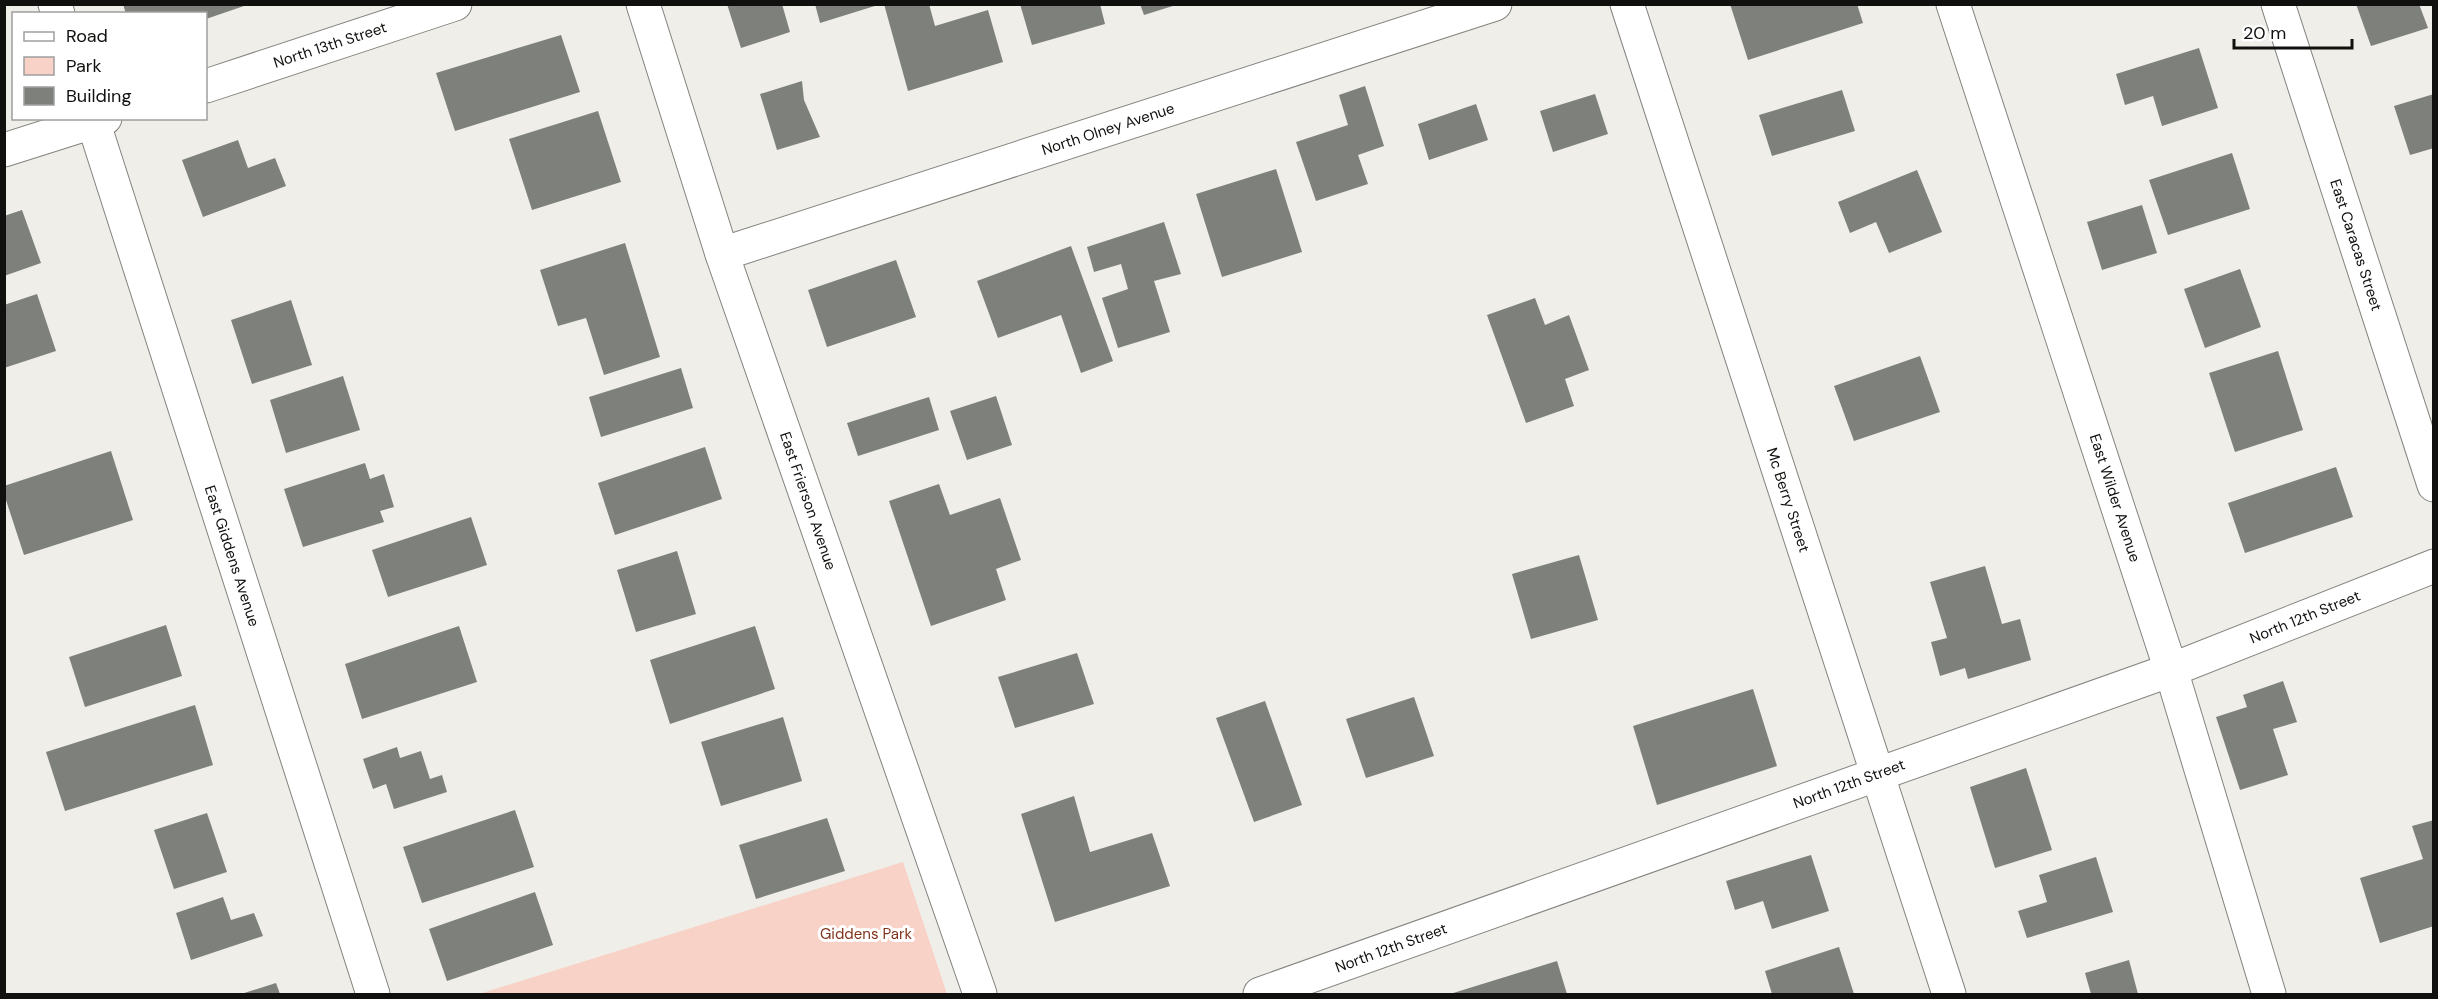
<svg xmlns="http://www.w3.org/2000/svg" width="2438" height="999" viewBox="0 0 2438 999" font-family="'DM Sans',sans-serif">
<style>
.green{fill:#f8d2c6}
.building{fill:#7e807c}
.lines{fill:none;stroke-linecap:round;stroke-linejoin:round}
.minor-casing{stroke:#84837f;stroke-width:35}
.minor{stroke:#fff;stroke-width:33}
.labels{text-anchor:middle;stroke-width:6;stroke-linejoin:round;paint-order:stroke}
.street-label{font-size:15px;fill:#10100e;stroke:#fff}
.park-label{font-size:15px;fill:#80331b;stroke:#fff}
</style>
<rect width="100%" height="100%" fill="#efeee9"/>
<!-- green -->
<polygon class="green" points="903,862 947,994 479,994"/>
<!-- building -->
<g class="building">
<polygon points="123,4 247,4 247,5 206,19 206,14 126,14"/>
<polygon points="727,4 782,4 790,32 741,48"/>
<polygon points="815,4 878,4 878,5 820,23"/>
<polygon points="884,4 929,4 935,26 988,10 1003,62 908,91"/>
<polygon points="1020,4 1100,4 1105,24 1032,45"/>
<polygon points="1140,4 1176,4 1176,5 1144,15"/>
<polygon points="1730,4 1857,4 1863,23 1748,60"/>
<polygon points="2356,4 2419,4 2428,28 2371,46"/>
<polygon points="561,35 580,92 455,131 436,73"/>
<polygon points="2199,48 2218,108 2162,126 2153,96 2125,105 2116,74"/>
<polygon points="802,81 804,100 820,137 777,150 760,94"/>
<polygon points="1365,86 1384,146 1358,155 1368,184 1316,201 1296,142 1348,125 1339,95"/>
<polygon points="1842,90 1855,131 1772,156 1759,115"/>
<polygon points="1595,94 1608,134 1553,152 1540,111"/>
<polygon points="2434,94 2434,148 2410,155 2394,106"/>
<polygon points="1476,104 1488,140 1429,160 1418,124"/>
<polygon points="598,111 621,182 532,210 509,139"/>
<polygon points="238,140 248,168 275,158 286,186 203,217 182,160"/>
<polygon points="2232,153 2250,209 2168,235 2149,180"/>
<polygon points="1276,169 1302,252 1222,277 1196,194"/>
<polygon points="1917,170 1942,232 1889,253 1876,222 1850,233 1838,202"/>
<polygon points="2142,205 2157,253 2102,270 2087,222"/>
<polygon points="22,210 41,263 4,276 4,216"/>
<polygon points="1164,222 1181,274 1154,281 1170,332 1118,348 1102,298 1128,289 1121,264 1094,272 1087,247"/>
<polygon points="625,243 660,357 604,375 586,318 558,326 540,270"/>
<polygon points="1071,246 1113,361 1081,373 1061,315 998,338 977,281"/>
<polygon points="896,260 916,317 827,347 808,290"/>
<polygon points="2240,269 2261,327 2205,348 2184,289"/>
<polygon points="37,294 56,351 4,368 4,305"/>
<polygon points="1535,298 1545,325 1569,315 1589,370 1565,379 1574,406 1526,423 1487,315"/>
<polygon points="291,300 312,365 252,384 231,320"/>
<polygon points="2278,351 2303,430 2235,452 2209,373"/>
<polygon points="1920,356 1940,412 1854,441 1834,386"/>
<polygon points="681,368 693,408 601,437 589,397"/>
<polygon points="343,376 360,430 286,453 270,400"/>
<polygon points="996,396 1012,445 967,460 950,411"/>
<polygon points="929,397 939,430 858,456 847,423"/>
<polygon points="705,447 722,499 615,535 598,483"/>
<polygon points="111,451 133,520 24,555 4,494 4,486"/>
<polygon points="365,463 370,479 384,474 394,507 380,511 384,522 303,547 284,489"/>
<polygon points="2336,467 2353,517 2245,553 2228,503"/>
<polygon points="939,484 950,515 1000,498 1021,560 996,569 1006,600 931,626 889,501"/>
<polygon points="471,517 487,565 388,597 372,550"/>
<polygon points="677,551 696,614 636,632 617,570"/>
<polygon points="1579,555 1598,620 1531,639 1512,574"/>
<polygon points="1985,566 2002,624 2020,619 2031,660 1968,679 1965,668 1940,676 1931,642 1947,638 1930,582"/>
<polygon points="166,625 182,676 85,707 69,657"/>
<polygon points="459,626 477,682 362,719 345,664"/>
<polygon points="755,626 775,689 670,724 650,660"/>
<polygon points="1077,653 1094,704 1015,728 998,677"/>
<polygon points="2283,681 2297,722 2273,729 2288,775 2240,790 2216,717 2247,707 2243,695"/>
<polygon points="1753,689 1777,766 1657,805 1633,726"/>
<polygon points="1414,697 1434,756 1366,778 1346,719"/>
<polygon points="1265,701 1302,805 1254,822 1216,718"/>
<polygon points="195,705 213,765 65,811 46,752"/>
<polygon points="783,717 802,781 721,806 701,742"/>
<polygon points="397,747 400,758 421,751 430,779 442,775 447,792 394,809 386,784 373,789 363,759"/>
<polygon points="2026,768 2052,850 1995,868 1970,787"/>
<polygon points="1074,796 1090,852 1152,833 1170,886 1055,922 1021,814"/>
<polygon points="515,810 534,867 422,903 403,847"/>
<polygon points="207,813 227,872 174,889 154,830"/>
<polygon points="827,818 845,871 756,899 739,845"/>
<polygon points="2434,820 2434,926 2380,943 2360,878 2423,859 2412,826"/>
<polygon points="1811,855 1829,911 1772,929 1763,901 1735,910 1726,881"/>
<polygon points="2096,857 2113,912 2027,938 2018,911 2047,902 2039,875"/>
<polygon points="535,892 553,945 447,981 429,929"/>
<polygon points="223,897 231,920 254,913 263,936 191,960 176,913"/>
<polygon points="1839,947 1854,994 1772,994 1765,971"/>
<polygon points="2129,960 2138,994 2091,994 2085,973"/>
<polygon points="1557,961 1567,994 1450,994"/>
<polygon points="276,983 280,994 241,994"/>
</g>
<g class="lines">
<!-- minor casing -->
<g class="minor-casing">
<g id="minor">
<polyline points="55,4 58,14"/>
<polyline points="643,4 722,254 980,994"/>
<polyline points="1627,4 1949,994"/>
<polyline points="1953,4 2171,670 2269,994"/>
<polyline points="2278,4 2434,485"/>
<polyline points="206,86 455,4"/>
<polyline points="92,118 373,994"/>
<polyline points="4,150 105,118"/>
<polyline points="722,254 1495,4"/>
<polyline points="1260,994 2171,670 2434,566"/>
</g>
</g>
<!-- minor -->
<use href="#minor" class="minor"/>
</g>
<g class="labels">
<!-- street labels -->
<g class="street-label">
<text transform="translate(330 45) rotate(-18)" y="5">North 13th Street</text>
<text transform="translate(1108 129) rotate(-18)" y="5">North Olney Avenue</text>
<text transform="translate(2356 245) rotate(72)" y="5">East Caracas Street</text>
<text transform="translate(2115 498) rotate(72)" y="5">East Wilder Avenue</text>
<text transform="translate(1788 500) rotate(72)" y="5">Mc Berry Street</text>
<text transform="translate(808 501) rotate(71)" y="5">East Frierson Avenue</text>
<text transform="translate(232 556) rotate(72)" y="5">East Giddens Avenue</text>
<text transform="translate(2305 617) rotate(-22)" y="5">North 12th Street</text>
<text transform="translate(1849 784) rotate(-20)" y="5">North 12th Street</text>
<text transform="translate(1391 948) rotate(-20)" y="5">North 12th Street</text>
</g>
<!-- park labels -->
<g class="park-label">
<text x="866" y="939">Giddens Park</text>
</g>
</g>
<!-- border -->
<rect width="2438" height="999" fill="none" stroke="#10100e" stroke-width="12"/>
<!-- legend -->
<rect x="12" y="12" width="195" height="108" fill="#ffffff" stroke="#9f9f9f" stroke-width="1.5"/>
<rect x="24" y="32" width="30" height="9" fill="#ffffff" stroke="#9f9f9f" stroke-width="1.5"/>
<text x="66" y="42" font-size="18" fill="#10100e">Road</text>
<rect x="24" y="57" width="30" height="18" fill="#f8d2c6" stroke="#9f9f9f" stroke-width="1.5"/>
<text x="66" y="72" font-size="18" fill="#10100e">Park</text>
<rect x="24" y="87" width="30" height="18" fill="#7e807c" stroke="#9f9f9f" stroke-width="1.5"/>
<text x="66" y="102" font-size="18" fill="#10100e">Building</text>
<!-- scale -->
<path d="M2234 39v9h118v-9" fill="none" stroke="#10100e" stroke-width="3"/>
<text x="2243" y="39" font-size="18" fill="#10100e" stroke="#ffffff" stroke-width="4.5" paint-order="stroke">20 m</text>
</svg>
